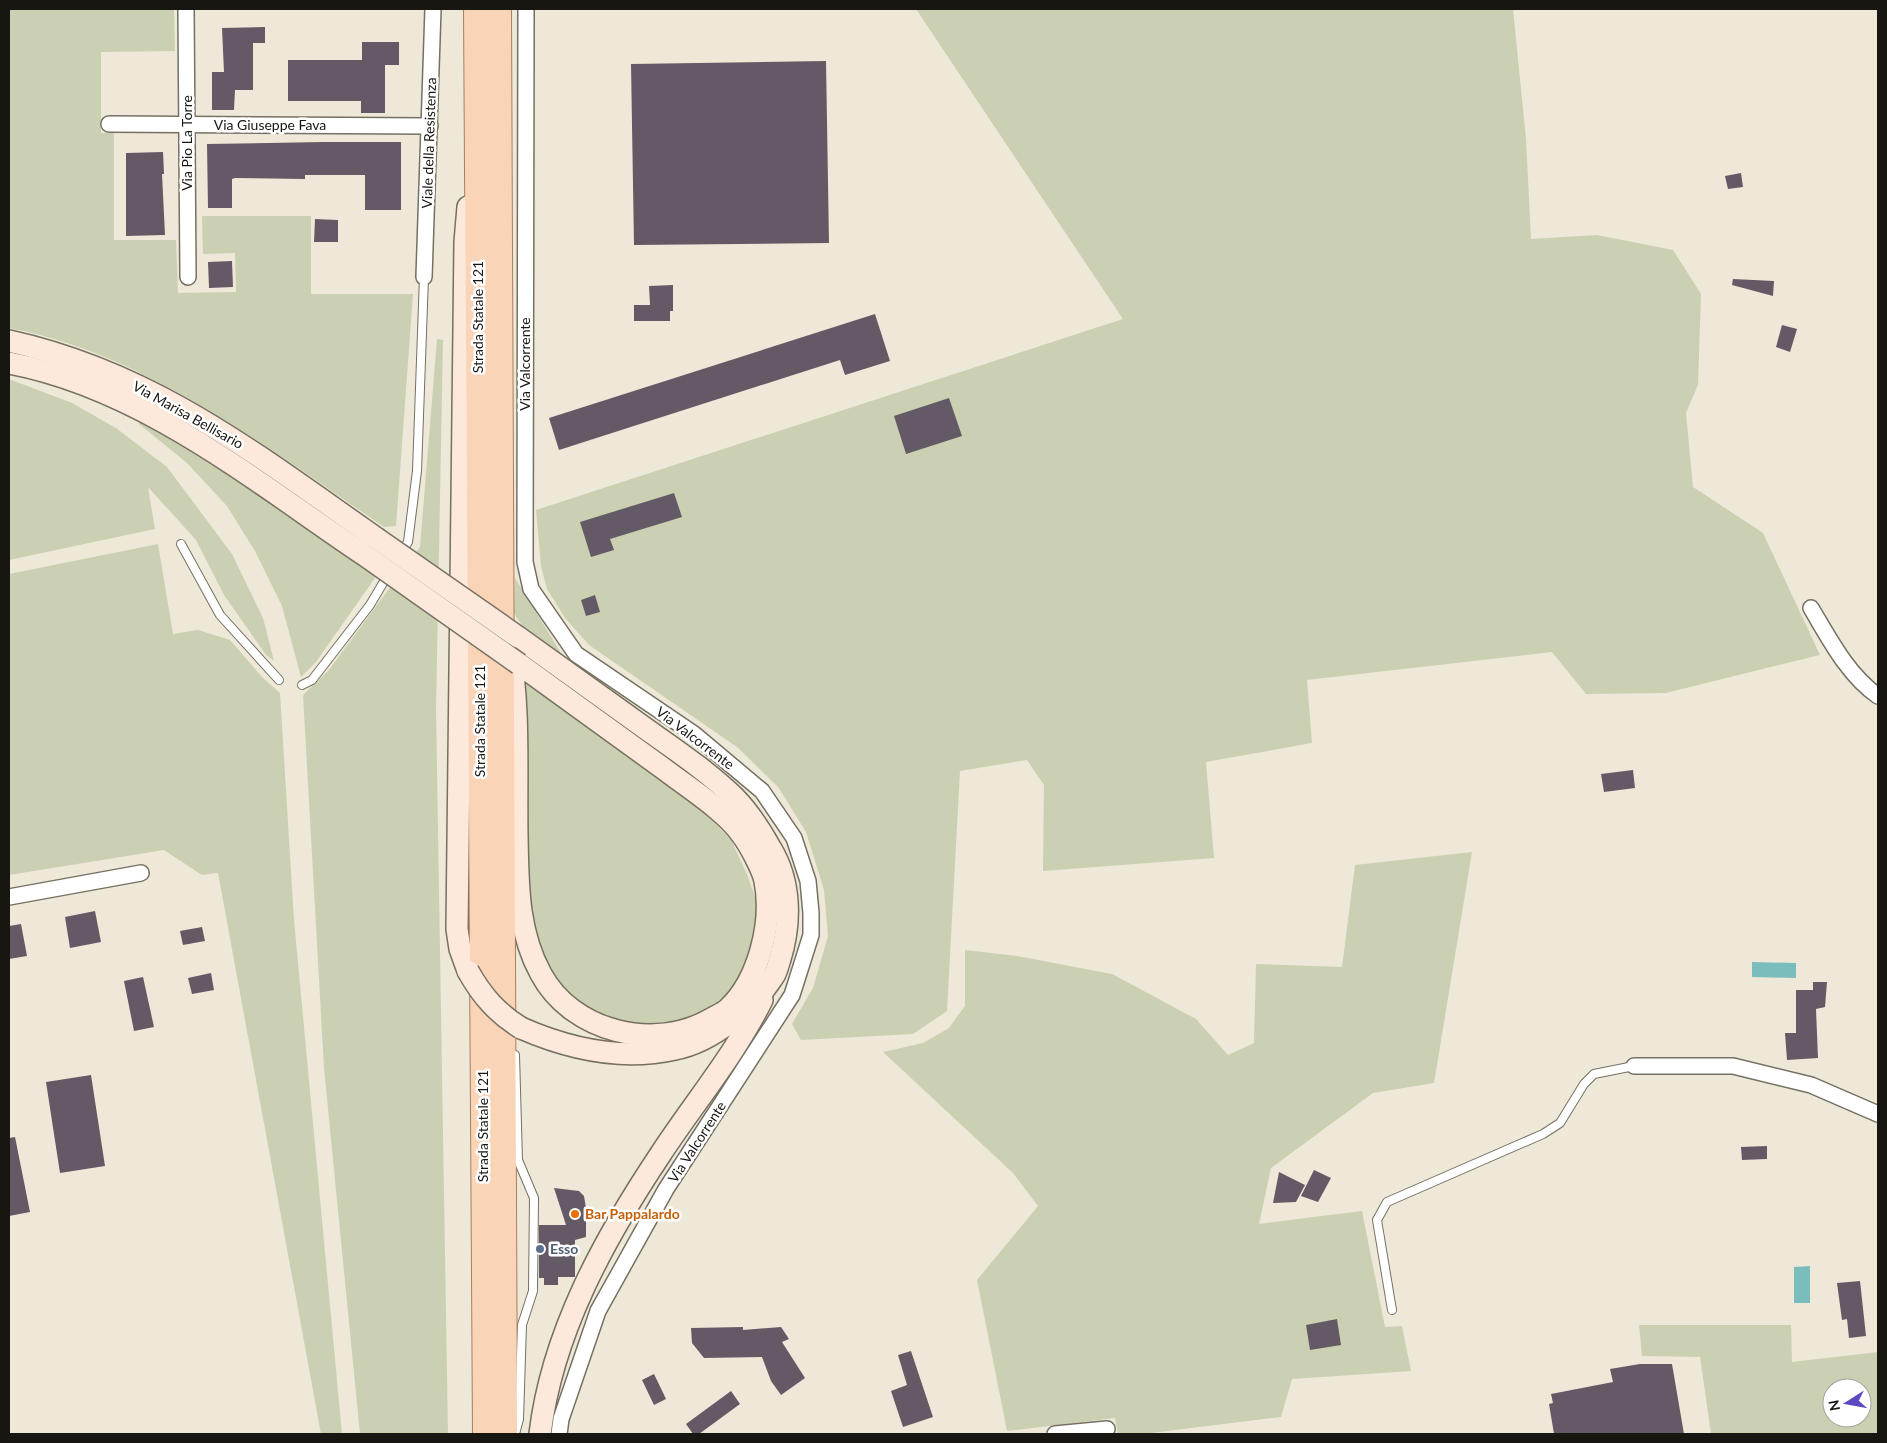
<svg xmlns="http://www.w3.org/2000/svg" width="1887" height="1443" viewBox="0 0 1887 1443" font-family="Lato,sans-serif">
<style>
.green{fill:#cbd0b2;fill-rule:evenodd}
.water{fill:#7bbcbc}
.building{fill:#645a66}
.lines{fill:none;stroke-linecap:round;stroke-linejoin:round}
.lane-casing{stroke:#757062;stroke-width:10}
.street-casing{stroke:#757062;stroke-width:18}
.secondary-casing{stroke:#757062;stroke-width:24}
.primary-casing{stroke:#a87f5e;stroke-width:26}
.lane{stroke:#fff;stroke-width:8}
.street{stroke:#fff;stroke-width:15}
.secondary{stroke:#fce9db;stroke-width:21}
.primary{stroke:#f9d4b7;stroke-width:24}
.secondary-bridge-casing{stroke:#757062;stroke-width:24;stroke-linecap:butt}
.secondary-bridge{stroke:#fce9db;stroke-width:21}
.food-dot{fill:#e8710a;stroke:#fff;stroke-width:2}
.service-dot{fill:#5c6f8a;stroke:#fff;stroke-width:2}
.labels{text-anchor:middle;stroke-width:5;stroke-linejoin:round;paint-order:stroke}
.street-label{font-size:14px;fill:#181611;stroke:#fff}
.food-label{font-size:14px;font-weight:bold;fill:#c56008;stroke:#fff;text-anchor:start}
.service-label{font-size:14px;font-weight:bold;fill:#4e5e75;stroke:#fff;text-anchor:start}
</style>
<rect width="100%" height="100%" fill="#eee8d8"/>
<!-- green -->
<g class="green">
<path d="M9,9H174L175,51L101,52V133H114V240H176L178,293L236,292L235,253L203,254L202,216H311V294H413L396,526L384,527C271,450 145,353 9,328Z"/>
<polygon points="916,9 1513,9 1526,139 1531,239 1597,235 1673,250 1701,294 1698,385 1686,413 1693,487 1763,533 1820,655 1666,693 1586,694 1552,652 1307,680 1312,743 1206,762 1214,858 1043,871 1044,785 1027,760 960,771 947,1011 913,1034 801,1040 792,1024 813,988 828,936 824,890 806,832 778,787 737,747 589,645 565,618 547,589 541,566 536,510 1123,319"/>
<polygon points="437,339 443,340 436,709 448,1434 360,1434 324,1068 303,695 328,671 420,547"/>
<polygon points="9,379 72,403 116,428 167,467 232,554 263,618 274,661 266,655 224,595 196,540 148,487 155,529 9,560"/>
<polygon points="138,419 182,442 377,575 316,662 301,677 282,606 255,551 227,506 187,463 139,424"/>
<polygon points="158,544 173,634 198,630 230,640 262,677 280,693 294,920 342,1434 321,1434 218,873 202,875 164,850 9,875 9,574"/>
<polygon points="515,578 561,653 521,624 514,613"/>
<polygon points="521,679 700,808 731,840 747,874 756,900 758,930 750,962 735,988 719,1005 693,1021 639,1027 593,1013 569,995 549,970 540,953 529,914"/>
<polygon points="1472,852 1434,1083 1373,1093 1271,1168 1259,1224 1362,1211 1385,1327 1402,1326 1411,1371 1292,1379 1281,1417 1143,1434 1118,1434 1115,1418 1007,1431 977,1280 1038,1206 1013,1173 883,1052 923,1043 949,1028 965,1006 965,950 1017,956 1112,974 1196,1019 1228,1055 1254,1043 1256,964 1342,967 1355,865"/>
<path d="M1639,1325H1791L1792,1362L1878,1352V1434H1711L1700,1357L1642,1356ZM1832,1388H1862V1418H1832Z"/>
</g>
<!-- water -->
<g class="water">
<polygon points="1752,962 1796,963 1796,978 1752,977"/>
<polygon points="1810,1266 1810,1303 1794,1303 1794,1267"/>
</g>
<!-- building -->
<g class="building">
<polygon points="265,27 265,43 253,43 253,90 235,90 234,110 212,110 212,72 224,72 222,28"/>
<polygon points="362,42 399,42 399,65 385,65 385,113 361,113 361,101 288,101 288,60 362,60"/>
<polygon points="826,61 829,243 634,245 631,64"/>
<polygon points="323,142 401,142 401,210 365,210 365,175 305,175 305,179 235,178 232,179 232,208 208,208 207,144"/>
<polygon points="163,152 164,174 162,174 165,235 126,236 126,153"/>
<polygon points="1741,173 1743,187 1728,189 1725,176"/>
<polygon points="315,219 338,220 338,242 314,242"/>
<polygon points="232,261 233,287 209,288 208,262"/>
<polygon points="1733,279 1774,281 1773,296 1732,285"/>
<polygon points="673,285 673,311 670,311 670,321 634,321 634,305 650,305 649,286"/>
<polygon points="875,314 890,361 845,375 840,360 559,450 549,418"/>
<polygon points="1782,325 1797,329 1790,352 1776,347"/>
<polygon points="949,398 962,436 906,454 894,416"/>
<polygon points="674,493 682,517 610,539 614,550 591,557 580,522"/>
<polygon points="595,595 600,612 586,616 581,600"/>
<polygon points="1633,770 1635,788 1604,792 1601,774"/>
<polygon points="95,911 101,942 70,948 65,917"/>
<polygon points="21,924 27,956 9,959 9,926"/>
<polygon points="202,927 205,941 183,945 180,931"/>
<polygon points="211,973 214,990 192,994 188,978"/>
<polygon points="143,977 154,1027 134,1031 124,981"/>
<polygon points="1813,982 1827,982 1825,1007 1816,1009 1818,1058 1787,1060 1785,1033 1796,1033 1796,990 1813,990"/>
<polygon points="91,1075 105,1166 60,1173 46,1082"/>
<polygon points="15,1137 30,1212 9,1216 9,1138"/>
<polygon points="1767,1146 1767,1159 1742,1160 1741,1147"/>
<polygon points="1314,1170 1331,1178 1318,1202 1301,1196"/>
<polygon points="1279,1172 1305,1185 1296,1202 1273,1203"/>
<polygon points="554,1188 579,1191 584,1196 586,1208 586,1237 575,1240 575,1277 558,1277 558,1285 544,1285 544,1278 539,1278 539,1225 566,1225"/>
<polygon points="1860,1281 1866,1336 1849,1338 1847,1319 1842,1320 1837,1283"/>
<polygon points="1337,1319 1341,1345 1310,1350 1306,1325"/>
<polygon points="743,1327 743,1330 781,1327 789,1339 782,1342 805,1378 781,1395 771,1381 762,1357 704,1358 692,1343 691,1328"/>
<polygon points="911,1351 933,1417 903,1427 891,1391 907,1385 898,1355"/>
<polygon points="1640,1364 1672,1364 1684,1434 1554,1434 1549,1404 1553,1403 1551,1394 1613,1382 1610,1369"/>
<polygon points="654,1374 666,1399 654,1405 642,1380"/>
<polygon points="731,1391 740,1404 699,1434 693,1434 686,1424"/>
</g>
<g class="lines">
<!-- lane casing -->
<g class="lane-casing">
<g id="lane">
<polyline points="181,544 220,615 279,680"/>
<polyline points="401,553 408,542 417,471 424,277"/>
<polyline points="302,685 312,680 370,605 389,573"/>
<polyline points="1392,1310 1377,1220 1387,1202 1543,1134 1560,1123 1584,1084 1594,1074 1634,1066"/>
<polyline points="515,1434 519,1419 522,1325 533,1291 534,1198 518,1160 515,1055"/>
</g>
</g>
<!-- street casing -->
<g class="street-casing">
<g id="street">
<polyline points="186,9 188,277"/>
<polyline points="526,9 525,562 531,589 576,654 694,734 762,791 794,838 808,881 811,913 811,935 792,995 666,1189 598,1311 561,1419 559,1434"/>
<polyline points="109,124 430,126"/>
<polyline points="424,277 433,9"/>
<path d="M1811,608C1830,640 1848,675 1878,696"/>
<polyline points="9,897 141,873"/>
<polyline points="1634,1066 1733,1066 1811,1085 1878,1114"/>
<polyline points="1055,1434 1107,1429"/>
</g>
</g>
<!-- secondary casing -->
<g class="secondary-casing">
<g id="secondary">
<polyline points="468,207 465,242 457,929 460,949 468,971"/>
<path d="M9,341C154,373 257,455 376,538"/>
<path d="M9,363C142,388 253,480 363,554"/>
<path d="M518,637C557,665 596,693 635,721C668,745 704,768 734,797C749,812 761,831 771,849C791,882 791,923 780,959C778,964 777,972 773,977C753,1008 712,1042 675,1049C622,1061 569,1049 521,1028"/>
<path d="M509,646C520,707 516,772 517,835C518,882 517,931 541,974C572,1032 655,1052 711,1019C716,1016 724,1013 728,1009C759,980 773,922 765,881C763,870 749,844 742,835C727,812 686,786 664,769C616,734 567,699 519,664"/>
<path d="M540,1434C552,1333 604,1239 660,1155C694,1103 734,1056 762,1000"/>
</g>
</g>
<!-- primary casing -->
<g class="primary-casing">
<g id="primary">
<polyline points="476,9 485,1434"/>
<polyline points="499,9 505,1434"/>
</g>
</g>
<!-- lane -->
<use href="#lane" class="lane"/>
<!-- street -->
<use href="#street" class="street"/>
<!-- secondary -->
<use href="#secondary" class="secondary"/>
<!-- primary -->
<use href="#primary" class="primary"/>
<!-- secondary-bridge casing -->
<g class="secondary-bridge-casing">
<g id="secondary-bridge">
<polyline points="376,538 518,637"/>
<polyline points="363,554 519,664"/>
<path d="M468,971C482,996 497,1013 521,1028"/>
</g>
</g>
<!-- secondary-bridge -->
<use href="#secondary-bridge" class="secondary-bridge"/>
</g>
<!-- markers -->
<circle class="food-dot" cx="575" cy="1214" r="5"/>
<circle class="service-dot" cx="540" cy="1249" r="5"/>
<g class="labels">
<!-- street labels -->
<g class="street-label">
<text x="270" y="130">Via Giuseppe Fava</text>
<text transform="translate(187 143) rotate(-90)" y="5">Via Pio La Torre</text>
<text transform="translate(429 143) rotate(-88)" y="5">Viale della Resistenza</text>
<text transform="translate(478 317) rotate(-90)" y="5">Strada Statale 121</text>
<text transform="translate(525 364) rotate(-90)" y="5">Via Valcorrente</text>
<text transform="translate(188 415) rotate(29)" y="5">Via Marisa Bellisario</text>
<text transform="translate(480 721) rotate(-90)" y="5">Strada Statale 121</text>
<text transform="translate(695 738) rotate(37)" y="5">Via Valcorrente</text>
<text transform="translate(483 1126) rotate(-90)" y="5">Strada Statale 121</text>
<text transform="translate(697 1142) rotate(-57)" y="5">Via Valcorrente</text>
</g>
<!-- food labels -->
<g class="food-label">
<text x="585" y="1219">Bar Pappalardo</text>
</g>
<!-- service labels -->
<g class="service-label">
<text x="550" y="1254">Esso</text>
</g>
</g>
<!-- border -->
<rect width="1887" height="1443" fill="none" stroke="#181611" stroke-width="20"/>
<!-- north arrow -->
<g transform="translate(1847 1403) rotate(259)"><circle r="24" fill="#ffffff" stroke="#a3a2a0"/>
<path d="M0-4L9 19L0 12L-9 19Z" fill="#5c49c1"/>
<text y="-8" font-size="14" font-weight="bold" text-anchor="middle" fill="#181611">N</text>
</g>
</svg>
